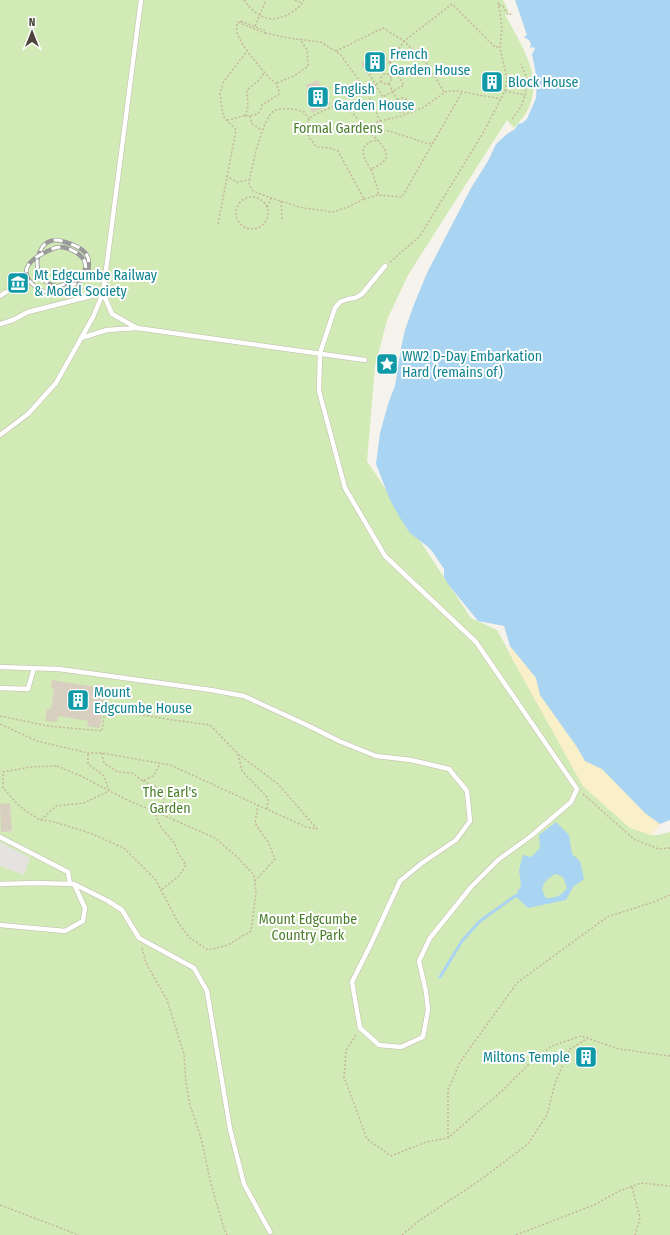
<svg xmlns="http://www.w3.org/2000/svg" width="670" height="1235" viewBox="0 0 670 1235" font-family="'Fira Sans Condensed',sans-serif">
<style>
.green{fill:#d2eab5}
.sand{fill:#f9efc9}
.parking{fill:#e5e3e0}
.water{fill:#a9d4f2;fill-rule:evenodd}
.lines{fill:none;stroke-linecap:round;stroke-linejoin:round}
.stream{stroke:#a9d4f2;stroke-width:3}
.building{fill:#d8cfc1}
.lane-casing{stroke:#c2bbae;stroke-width:5.5}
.path{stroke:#c4b79f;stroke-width:1.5;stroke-dasharray:2 2;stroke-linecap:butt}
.lane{stroke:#fff;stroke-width:4.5}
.rail-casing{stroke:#9a9a9a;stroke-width:4.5}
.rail{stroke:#fff;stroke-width:3;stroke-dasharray:9;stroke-linecap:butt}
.labels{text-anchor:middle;stroke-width:4;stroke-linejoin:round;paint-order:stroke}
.culture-label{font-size:14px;fill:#0d838f;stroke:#fff;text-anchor:start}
.park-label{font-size:14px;fill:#4a7f2a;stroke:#fff}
</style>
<rect width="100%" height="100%" fill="#f6f3ec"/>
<!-- green -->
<path class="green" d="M0,0H503L509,12L505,14C513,30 531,59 533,77C535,88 532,103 526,113C523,118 518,123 514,128L507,120L415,264L407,277L387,320L375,366L367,461L471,618L497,630L583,786L630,828L651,835H658L670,832V1235H0Z"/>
<!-- sand -->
<polygon class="sand" points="521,638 663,815 660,824 651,835 630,828 583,786 509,653 510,646"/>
<!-- parking -->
<polygon class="parking" points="0,842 30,858 24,875 0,866"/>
<!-- water -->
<g class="water">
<polygon points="515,0 670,0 670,820 660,824 645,813 602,769 585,761 577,747 540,695 536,678 510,646 504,626 478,621 448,584 444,577 444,569 432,551 428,547 410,533 400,518 390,500 376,464 380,433 389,401 395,386 401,348 405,330 413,307 427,273 471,188 488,161 496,144 507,134 515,129 518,124 522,123 527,119 536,98 537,80 532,54 535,49 533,47 530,48 531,44 529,40 524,37 527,35"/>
<path d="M556,822L569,835L572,854L580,861L584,879L573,887L566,900L528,908L515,896L521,886L519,870L523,855L531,857L540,848L539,835ZM556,874L563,877L567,888C561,896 556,898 546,898L542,890C544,881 548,878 556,874Z"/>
</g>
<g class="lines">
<!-- stream -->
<polyline class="stream" points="440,977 462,941 480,921 515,896"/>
</g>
<!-- building -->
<g class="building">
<polygon points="383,51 388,60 367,74 361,63"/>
<polygon points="488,77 496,78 495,87 487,86"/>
<polygon points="318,80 325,97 327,96 331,104 312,113 307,100 312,98 306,85"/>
<polygon points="18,274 24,285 17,290 11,280"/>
<polygon points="52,680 95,687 96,684 106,686 100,728 87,726 88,721 58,716 57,722 45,721 47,709 51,709 54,688 51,688"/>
<polygon points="10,803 12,831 1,832 0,804"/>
<polygon points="581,1048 594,1052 590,1066 577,1062"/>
</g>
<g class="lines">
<!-- lane casing -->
<g class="lane-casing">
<g id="lane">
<polyline points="0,296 6,292"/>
<polyline points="0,324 13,320 28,312 103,293"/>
<polyline points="137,328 365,360"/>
<polyline points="81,338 107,330 137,328 112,314 103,293"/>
<polyline points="0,435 28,414 56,383 93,317 103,293 141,0"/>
<polyline points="0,667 59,669 211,690 244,696 309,726 339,741 376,756 411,760 449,769 467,791 470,821 456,840 422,863 400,881 371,944 352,982 360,1028 379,1045 401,1047 423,1037 428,1010 426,992 419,961 430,938 471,887 498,860 531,836 571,802 577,789 476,642 385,556 345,488 319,391 320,353 335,308 340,302 348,299 355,298 362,294 385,266"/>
<polyline points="0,688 28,689 34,668"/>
<polyline points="0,837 68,872 70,884"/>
<polyline points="0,884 34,883 74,884 85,908 83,921 65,931 0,925"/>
<polyline points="74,884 108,901 122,910 139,938 194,968 207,991 230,1129 244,1184 270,1232"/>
</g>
</g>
<!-- path -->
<g class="path">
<path d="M244,0C250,9 260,18 272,19C283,19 299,10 304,0"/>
<polyline points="295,0 302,3"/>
<polyline points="499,5 503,6 508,15 513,13"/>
<polygon points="241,21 266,31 265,33 240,23"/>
<polyline points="255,26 266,0"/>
<polyline points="265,33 288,38 321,42 340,54 366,90 380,121"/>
<polyline points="336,51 383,28 404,41 428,65 444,92"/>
<polyline points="390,62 404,41 452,4 494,46 499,48"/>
<polygon points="390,62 404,85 383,97 369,74"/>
<polyline points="380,67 384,74"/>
<circle cx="386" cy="79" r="5"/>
<polyline points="277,83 294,76 308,66 307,50 300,39"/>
<polyline points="389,84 397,100"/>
<polyline points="366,90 382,81"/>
<polyline points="505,91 525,95 527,79 521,64"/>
<circle cx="402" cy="105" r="7"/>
<polyline points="245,116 248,107 247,90 258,81 264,73"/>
<polyline points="250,116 252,124 262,130"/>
<path d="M309,119L304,112C297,109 281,107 274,111C262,118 251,170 249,184L253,191L271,198L303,208L333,212L348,207L364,199L338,151L330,148L317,147C308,138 301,127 312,116L343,102L361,123L370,125L380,121L401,116L424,107L447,91H458L501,99"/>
<polyline points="512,119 521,107 525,95"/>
<path d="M227,120C233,119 238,117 244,116C254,115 259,117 262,105L279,94V91L276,83L269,78L247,51"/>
<path d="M370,125L367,130C374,136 394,153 383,162C380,165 375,167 371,169L378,190V194"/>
<polyline points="367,130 389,131 429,144 433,142"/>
<path d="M371,169C366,163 363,156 363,148L370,142L378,140"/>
<polyline points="226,176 237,182 249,180"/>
<circle cx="252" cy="213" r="16"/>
<polyline points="364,199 378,195 402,197 462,92"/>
<polyline points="281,201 282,219"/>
<polyline points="267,207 271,198"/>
<path d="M218,224L236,130L223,116L220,94L224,81L247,51C242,43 233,31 238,22L240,23"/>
<polyline points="390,262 420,236 483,133 505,91 507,79 500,48 502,28 498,0"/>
<polyline points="0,716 48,726 102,731 105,709 173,720 210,725 238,754 278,784 317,829 306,827 170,765 102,753 88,753 37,741 0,724"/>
<polyline points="102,753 104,763 118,772 132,773 143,781 153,776 160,764"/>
<polyline points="88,754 88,764 104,776 109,791"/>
<polyline points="238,754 242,771 268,798 267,809"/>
<polygon points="57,766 81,776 129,801 154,811 215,838 236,856 254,875 256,893 251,931 228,945 208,950 189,937 179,924 155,879 124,848 90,833 51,821 40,820 20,807 3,788 3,772 30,767"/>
<polyline points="143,781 159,788 164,800 161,813"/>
<polyline points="583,794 635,840 659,849 670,848"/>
<polyline points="154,811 160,826 175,844 178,853 186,865 179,876 161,890"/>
<polyline points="41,820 56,806 84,803 109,791"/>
<polyline points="255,881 275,859 268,842 255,823 258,805"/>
<polyline points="142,948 146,963 167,1000 184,1054 186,1083 190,1105 201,1138 211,1184 223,1225 227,1235"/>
<polyline points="356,1035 346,1050 344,1077 367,1139 391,1156 426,1142 448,1138 503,1090 529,1064 552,1046 581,1036 619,1049 670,1056"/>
<polyline points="448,1138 448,1090 460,1062 517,983 607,917 654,902 670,895"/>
<polyline points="632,1187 640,1218 635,1235"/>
<polyline points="0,1205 79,1235"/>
<polyline points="402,1235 420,1220 479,1181 528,1144 547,1115 555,1083 570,1049 588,1038"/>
<polyline points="516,1235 594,1205 619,1191 641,1183 670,1186"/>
</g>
<!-- lane -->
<use href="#lane" class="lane"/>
<!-- rail casing -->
<g class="rail-casing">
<path id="rail" d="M68,287L77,283L87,276C93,255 85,248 65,242C59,240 54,239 48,242C42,245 40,251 38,257C36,264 37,270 42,277C45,282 52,287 59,286C63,285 67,283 71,281C75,279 80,277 83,273C93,259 71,247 60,247C55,247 50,250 46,252C39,255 33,259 29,264C19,278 39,292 51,293C57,293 62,290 68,287"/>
</g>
<!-- rail -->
<use href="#rail" class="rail"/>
</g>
<!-- icons -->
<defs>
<g id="building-square" transform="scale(1.15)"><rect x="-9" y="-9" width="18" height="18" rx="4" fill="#0f9aa8" stroke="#fff"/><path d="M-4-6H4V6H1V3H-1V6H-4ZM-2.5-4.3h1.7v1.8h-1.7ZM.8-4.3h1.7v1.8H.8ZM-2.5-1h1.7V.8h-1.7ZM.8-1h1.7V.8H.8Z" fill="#fff"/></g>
<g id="museum-square" transform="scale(1.15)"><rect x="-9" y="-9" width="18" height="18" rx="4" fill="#0f9aa8" stroke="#fff"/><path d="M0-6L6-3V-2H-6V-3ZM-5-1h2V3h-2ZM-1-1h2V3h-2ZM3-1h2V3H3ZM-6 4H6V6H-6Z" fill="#fff"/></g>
<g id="sight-square" transform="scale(1.15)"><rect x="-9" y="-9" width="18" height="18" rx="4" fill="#0f9aa8" stroke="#fff"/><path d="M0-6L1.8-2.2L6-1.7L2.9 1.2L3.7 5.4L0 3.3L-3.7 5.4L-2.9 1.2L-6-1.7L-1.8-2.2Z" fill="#fff"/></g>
</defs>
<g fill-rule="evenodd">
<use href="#building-square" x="375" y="62"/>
<use href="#building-square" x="492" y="82"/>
<use href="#building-square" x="318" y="97"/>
<use href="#museum-square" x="18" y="283"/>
<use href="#sight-square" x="387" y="364"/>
<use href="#building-square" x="78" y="700"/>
<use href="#building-square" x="586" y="1057"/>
</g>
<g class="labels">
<!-- culture labels -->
<g class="culture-label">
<text x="390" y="59">French<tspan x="390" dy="16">Garden House</tspan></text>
<text x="508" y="87">Block House</text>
<text x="334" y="94">English<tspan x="334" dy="16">Garden House</tspan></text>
<text x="34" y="280">Mt Edgcumbe Railway<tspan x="34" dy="16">&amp; Model Society</tspan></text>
<text x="402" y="361">WW2 D-Day Embarkation<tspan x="402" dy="16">Hard (remains of)</tspan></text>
<text x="94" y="697">Mount<tspan x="94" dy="16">Edgcumbe House</tspan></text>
<text x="570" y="1062" text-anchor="end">Miltons Temple</text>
</g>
<!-- park labels -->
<g class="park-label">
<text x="338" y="133">Formal Gardens</text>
<text x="170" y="797">The Earl's<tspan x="170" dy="16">Garden</tspan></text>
<text x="308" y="924">Mount Edgcumbe<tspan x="308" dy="16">Country Park</tspan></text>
</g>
</g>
<!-- north arrow -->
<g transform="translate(32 32)" stroke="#ffffff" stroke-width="3" paint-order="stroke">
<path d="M0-3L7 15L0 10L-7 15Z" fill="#4b4439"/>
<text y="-6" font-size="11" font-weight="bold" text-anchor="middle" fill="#4b4439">N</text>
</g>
</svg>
